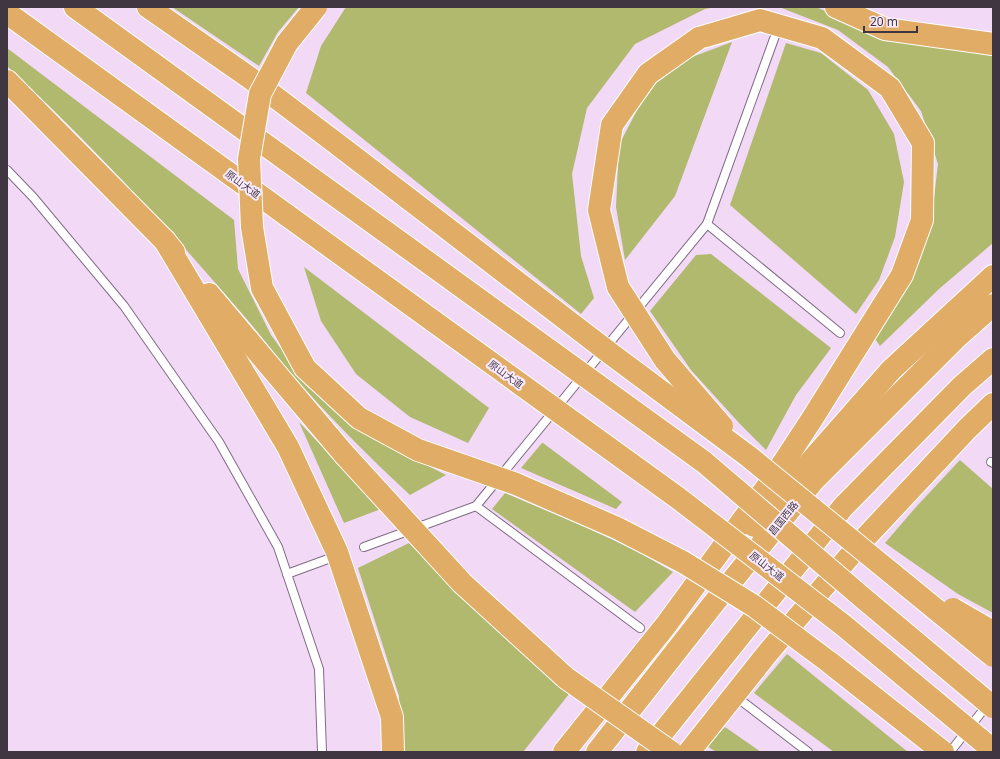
<svg xmlns="http://www.w3.org/2000/svg" width="1000" height="759" viewBox="0 0 1000 759" font-family="'Noto Sans','Noto Sans SC',sans-serif">
<style>
.green{fill:#b0b96e}
.lines{fill:none;stroke-linecap:round;stroke-linejoin:round}
.lane-casing{stroke:#806a84;stroke-width:10}
.highway-casing{stroke:#fff;stroke-width:24}
.lane{stroke:#fff;stroke-width:8}
.highway{stroke:#e1ac66;stroke-width:22}
.highway-bridge-casing{stroke:#fff;stroke-width:24;stroke-linecap:butt}
.highway-bridge{stroke:#e1ac66;stroke-width:22}
.labels{text-anchor:middle;stroke-width:4;stroke-linejoin:round;paint-order:stroke}
.street-label{font-size:10px;fill:#403642;stroke:#faebfd}
</style>
<rect width="100%" height="100%" fill="#f2daf7"/>
<!-- green -->
<g class="green">
<polygon points="172,7 299,7 278,32 259,66"/>
<polygon points="346,7 716,7 705,9 635,44 587,108 572,174 581,256 594,298 581,314 306,93 321,46"/>
<polygon points="779,7 816,7 850,22 907,42 993,56 993,243 939,289 880,346 873,336 931,224 938,164 921,111 888,67 838,30"/>
<polygon points="732,42 675,196 625,260 616,207 619,145 648,89 692,57"/>
<polygon points="786,43 821,53 868,90 894,134 904,182 895,237 879,280 856,314 730,205"/>
<path d="M7,48L234,220L238,269L271,335L310,388L368,435L446,475L410,495C368,456 327,415 290,372C272,351 256,329 238,309C165,224 89,142 7,66Z"/>
<polygon points="711,254 831,348 796,395 766,450 739,423 691,370 650,311 696,255"/>
<polygon points="304,267 489,408 468,443 410,417 356,374 321,321"/>
<polygon points="299,422 381,509 344,523"/>
<polygon points="542,443 543,443 622,502 616,509 521,468"/>
<polygon points="960,460 993,489 993,613 958,594 885,543 916,507"/>
<polygon points="505,493 585,527 637,551 673,572 635,612 492,509"/>
<polygon points="409,543 505,636 569,694 523,752 400,752 399,696 358,568"/>
<polygon points="787,654 908,752 834,752 754,693"/>
<polygon points="725,727 761,752 716,752 707,746"/>
</g>
<g class="lines">
<!-- lane casing -->
<g class="lane-casing">
<g id="lane">
<polyline points="7,170 33,197 124,306 219,442 278,547 319,669 322,752"/>
<polyline points="707,224 840,333"/>
<polyline points="991,462 993,463"/>
<polyline points="364,547 476,506"/>
<polyline points="287,574 328,559"/>
<polyline points="640,628 476,506 707,224 775,36"/>
<polyline points="743,702 808,752"/>
<polyline points="950,752 988,704"/>
</g>
</g>
<!-- highway casing -->
<g class="highway-casing">
<g id="highway">
<polyline points="75,7 314,180"/>
<polyline points="148,7 250,78 345,150"/>
<polyline points="836,7 885,29 993,44"/>
<polyline points="7,13 288,216"/>
<polyline points="7,81 165,241 174,252"/>
<polyline points="165,241 288,447 337,552 392,717 393,752"/>
<polyline points="209,294 344,454"/>
<polyline points="754,526 891,370 993,276"/>
<polyline points="564,752 666,625 772,480 812,419 902,275 922,220 923,143 890,88 822,38 760,20 699,38"/>
<polyline points="597,752 714,603 813,481 957,337 993,305"/>
<polyline points="647,752 843,507 962,386 993,359"/>
<polyline points="689,752 766,655 864,539 967,429 993,404"/>
</g>
</g>
<!-- lane -->
<use href="#lane" class="lane"/>
<!-- highway -->
<use href="#highway" class="highway"/>
<!-- highway-bridge casing -->
<g class="highway-bridge-casing">
<g id="highway-bridge">
<polyline points="316,7 287,43 260,94 249,159 252,227 262,288 305,368 359,418 418,450 516,484 617,528 683,562 754,606 829,662 943,752"/>
<polyline points="699,38 648,74 612,125 599,210 618,287 665,360 722,426"/>
<polyline points="345,150 611,354 748,456 993,656"/>
<polyline points="314,180 704,462 863,598 993,707"/>
<polyline points="288,216 678,498 843,625 993,750"/>
<polyline points="344,454 462,583 566,678 671,752"/>
<polyline points="953,609 993,632"/>
</g>
</g>
<!-- highway-bridge -->
<use href="#highway-bridge" class="highway-bridge"/>
</g>
<g class="labels">
<!-- street labels -->
<g class="street-label">
<text transform="translate(243 184) rotate(36)" y="4">原山大道</text>
<text transform="translate(506 374) rotate(36)" y="4">原山大道</text>
<text transform="translate(783 518) rotate(-51)" y="4">昌国西路</text>
<text transform="translate(767 566) rotate(38)" y="4">原山大道</text>
</g>
</g>
<!-- border -->
<rect width="1000" height="759" fill="none" stroke="#403642" stroke-width="16"/>
<!-- scale -->
<path d="M864 26v6h53v-6" fill="none" stroke="#403642" stroke-width="2"/>
<text x="870" y="26" font-size="12" fill="#403642" stroke="#faebfd" stroke-width="3" paint-order="stroke">20 m</text>
</svg>
